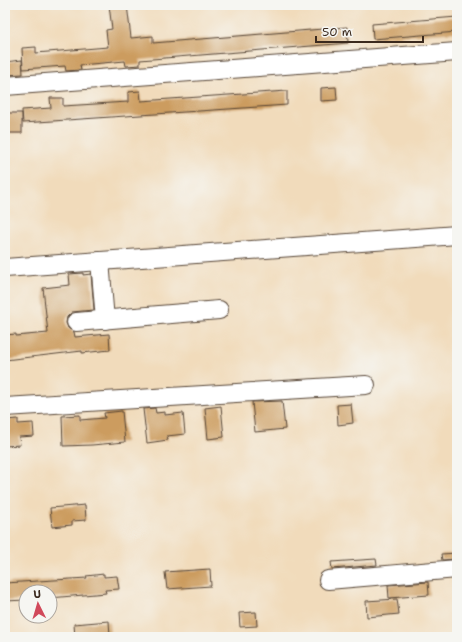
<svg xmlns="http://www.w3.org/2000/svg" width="462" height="642" viewBox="0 0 462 642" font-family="'Shantell Sans',sans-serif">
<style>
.building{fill:#cc9c5f}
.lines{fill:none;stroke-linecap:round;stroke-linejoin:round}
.minor-casing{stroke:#564536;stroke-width:20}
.minor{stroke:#fff;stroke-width:18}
</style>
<rect width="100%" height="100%" fill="#f6f6f2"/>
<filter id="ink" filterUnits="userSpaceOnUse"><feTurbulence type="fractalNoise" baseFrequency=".025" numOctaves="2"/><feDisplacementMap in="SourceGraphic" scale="8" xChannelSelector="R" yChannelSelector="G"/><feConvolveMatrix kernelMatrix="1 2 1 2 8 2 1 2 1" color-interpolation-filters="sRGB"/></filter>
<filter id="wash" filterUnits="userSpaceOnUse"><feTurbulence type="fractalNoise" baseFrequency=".012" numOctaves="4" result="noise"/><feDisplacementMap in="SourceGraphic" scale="16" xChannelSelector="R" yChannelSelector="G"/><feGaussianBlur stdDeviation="0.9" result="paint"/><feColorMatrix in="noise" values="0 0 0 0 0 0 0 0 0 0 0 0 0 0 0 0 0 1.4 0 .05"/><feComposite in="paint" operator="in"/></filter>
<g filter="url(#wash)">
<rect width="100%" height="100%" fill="#f1dbbb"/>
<g id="blocks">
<!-- building -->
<g class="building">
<polygon points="109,5 127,5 131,38 153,36 153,43 347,27 348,43 140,60 140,65 126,66 125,61 80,65 81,70 66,71 65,66 23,69 22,48 36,47 36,53 108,47 106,30 112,29"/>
<polygon points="457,17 457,32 373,39 372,24"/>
<polygon points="22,60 23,74 5,75 5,62"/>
<polygon points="336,87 337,100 321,101 321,88"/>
<polygon points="140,91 141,101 287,91 287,105 23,123 22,110 51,108 50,98 63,98 63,106 128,102 128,92"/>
<polygon points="7,113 22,113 22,133 5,133 5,115 7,115"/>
<polygon points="83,273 83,275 91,274 94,310 72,312 67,317 66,323 68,328 74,332 75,337 109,334 110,350 82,353 82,351 5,360 5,335 16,334 16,336 48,333 43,288 70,285 69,274"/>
<polygon points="282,401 285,429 255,432 252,402"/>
<polygon points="351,404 353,423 338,425 337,405"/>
<polygon points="221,406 224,437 208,439 205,408"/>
<polygon points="155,408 156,413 165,412 165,415 183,413 185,434 167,436 168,440 147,443 143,409"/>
<polygon points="122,411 125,442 92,445 63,446 62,416 80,415 80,420 105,418 104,413"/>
<polygon points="18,419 18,424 33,423 34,436 19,437 20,445 5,446 5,420"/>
<polygon points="85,505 86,520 72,521 72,525 52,527 50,508"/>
<polygon points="457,553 457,559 442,560 441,554"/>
<polygon points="376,559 377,565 332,569 331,562"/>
<polygon points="210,569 211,586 167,589 165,572"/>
<polygon points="104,574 104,577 117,576 119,589 105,590 106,593 50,598 50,592 26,592 26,600 5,601 5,583 87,578 86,576"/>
<polygon points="428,582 429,595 389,598 388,585"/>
<polygon points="397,599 399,614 367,617 366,601"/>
<polygon points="256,612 257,626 240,627 239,613"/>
<polygon points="109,621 110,636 75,637 74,624"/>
</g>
</g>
</g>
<g filter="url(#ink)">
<use href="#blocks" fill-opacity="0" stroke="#564536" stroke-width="1"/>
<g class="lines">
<!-- minor casing -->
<g class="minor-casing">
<g id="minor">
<polyline points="5,86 457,52"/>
<polyline points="100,261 105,320"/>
<polyline points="5,268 457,235"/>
<polyline points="76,322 219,310"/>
<polyline points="5,407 366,385"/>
<polyline points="328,580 457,569"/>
</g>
</g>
<!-- minor -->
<use href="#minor" class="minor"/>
</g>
</g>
<!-- margin -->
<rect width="462" height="642" fill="none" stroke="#f6f6f2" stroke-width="20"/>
<!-- north arrow -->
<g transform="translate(38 604) rotate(355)"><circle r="19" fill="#f6f6f2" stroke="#aba49d"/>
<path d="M0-3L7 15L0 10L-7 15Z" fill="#d1495b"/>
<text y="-6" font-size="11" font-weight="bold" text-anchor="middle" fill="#3b2a1e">U</text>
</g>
<!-- scale -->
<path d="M316 36v6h107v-6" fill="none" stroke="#3b2a1e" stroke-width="2"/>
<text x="322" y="36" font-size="12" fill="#3b2a1e" stroke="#f6f6f2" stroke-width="3" paint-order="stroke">50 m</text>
</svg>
